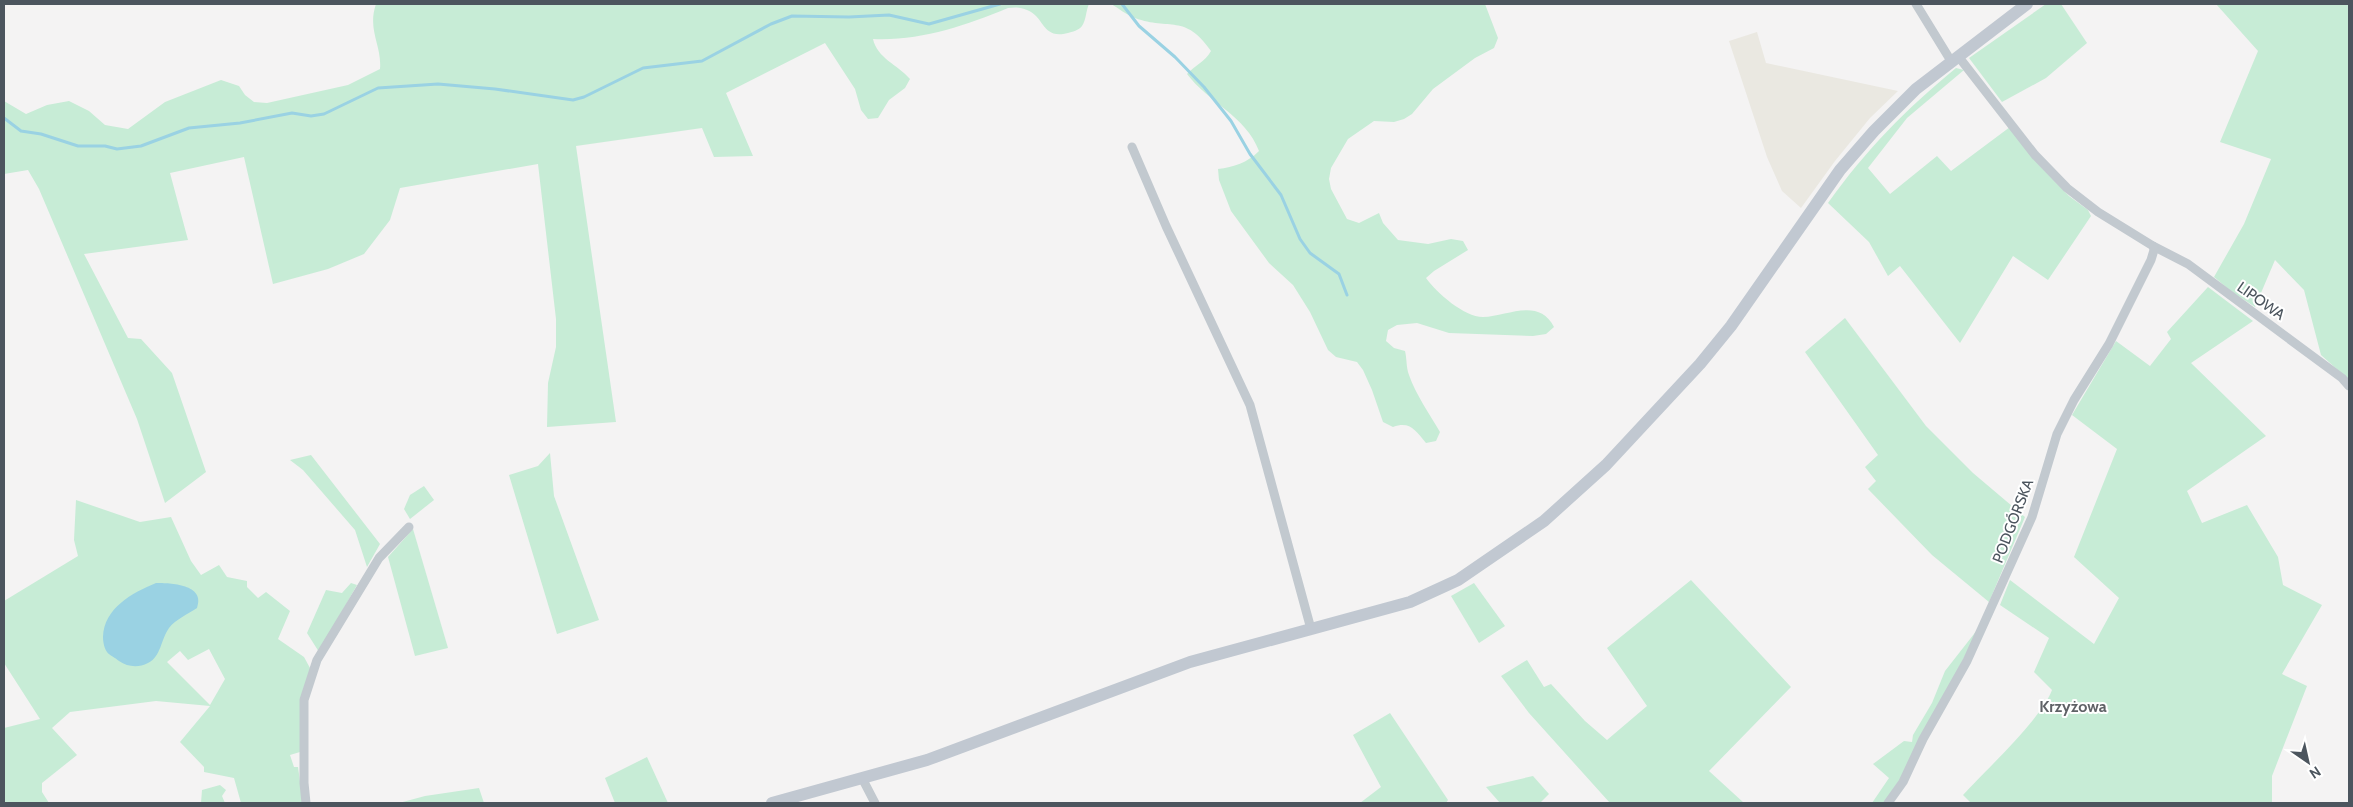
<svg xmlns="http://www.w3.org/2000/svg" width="2353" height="807" viewBox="0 0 2353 807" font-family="Cabin,sans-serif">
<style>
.commercial{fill:#eae8e1}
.green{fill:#c7ecd6;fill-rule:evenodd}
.water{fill:#9ad2e3}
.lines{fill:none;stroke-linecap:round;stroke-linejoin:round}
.stream{stroke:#9ad2e3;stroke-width:3}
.street{stroke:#c2c9cf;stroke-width:9}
.secondary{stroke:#c1c8d1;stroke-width:12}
.labels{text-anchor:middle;stroke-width:4;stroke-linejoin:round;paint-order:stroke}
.street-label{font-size:15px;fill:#4c555e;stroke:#fff}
.neighbourhood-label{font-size:16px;font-weight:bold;fill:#5f6266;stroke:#fff}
</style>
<rect width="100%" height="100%" fill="#f4f3f3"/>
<!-- commercial -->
<polygon class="commercial" points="1757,32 1766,63 1898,91 1870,118 1835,161 1801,208 1782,191 1767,157 1729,41"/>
<!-- green -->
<g class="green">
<path d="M376,4H1089C1086,10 1086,21 1082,26C1079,30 1072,32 1068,33C1042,40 1045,17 1027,10C1021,7 1015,7 1008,8C964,26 921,41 873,39C877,58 898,65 910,79L905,88L889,100L878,118L868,119L861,110L855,89L825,43L726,93L753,156L714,157L702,128L576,146L616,422L547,427L548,383L556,347V319L538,164L400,188L390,220L364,254L328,269L273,284L244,157L170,173L188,240L84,254L128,338L141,339L172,373L206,472L165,503L137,419L39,189L28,170L4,174V101L26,114L47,105L69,101L89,111L105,125L128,129L165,102L221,80L239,86L245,95L254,102L267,103L348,85L380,69C382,45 367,30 376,4Z"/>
<path d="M1111,4H1485L1498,38L1494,48L1475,58L1433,89L1412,114L1404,119L1394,122L1374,121L1348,139L1331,168L1329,179L1331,189L1347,219L1359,223L1379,213L1383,223L1398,240L1428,244L1451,239L1463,241L1468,250L1434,271L1426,278C1437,293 1464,317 1483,317C1508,316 1539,297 1554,327L1546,334L1533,336L1449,333L1417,323L1397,325L1388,330L1386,341L1394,348L1405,351C1407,359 1406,367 1409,375C1416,395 1429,413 1440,432L1436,441L1426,443C1415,430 1410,421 1393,427L1383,422L1372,390L1363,370L1357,362L1336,357L1328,350L1310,312L1293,285L1269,263L1231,211L1219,180L1218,169C1234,167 1247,163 1259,151C1246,116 1208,102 1187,74C1195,65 1205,62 1211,51C1185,13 1170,31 1135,18C1126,15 1119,8 1111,4Z"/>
<polygon points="2046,4 2061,4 2087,43 2046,78 2002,102 1969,58"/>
<polygon points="2216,4 2349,4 2349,380 2321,355 2304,290 2275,260 2255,307 2232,292 2214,277 2244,224 2271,159 2220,142 2258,51"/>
<path d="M1956,68L1964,70L1907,118L1868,168L1890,194L1937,156L1951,171L2010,127L2041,167L2069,196L2088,210L2091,216L2048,280L2013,256L1960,343L1900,266L1888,276L1869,242L1828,203C1866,150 1906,109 1956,68Z"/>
<path d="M2208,287L2253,321L2191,363L2266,436L2187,491L2202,523L2247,505L2278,557L2283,585L2322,605L2282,674L2307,686L2272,776V803H1971L1963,795C1986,770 2042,718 2052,690L2034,672L2049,638L2000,605L2010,580L2094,644L2119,598L2074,557L2117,449L2072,415L2116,341L2150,366L2171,339L2167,332Z"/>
<polygon points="1845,318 1926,426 1973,473 2025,517 1989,602 1932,555 1868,489 1876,481 1865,467 1878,455 1805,352"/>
<polygon points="550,453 554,496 599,620 557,634 509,475 538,466"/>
<polygon points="311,455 380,544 367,567 355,530 303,470 290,460"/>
<polygon points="424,486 434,500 410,519 404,509 410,495"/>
<path d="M76,500L140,522L171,517L191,561L201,575L219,565L227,577L247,581V587L258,598L266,592L290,611L278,639L304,657L310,668L300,752L290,755L294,767H298L303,803H241L234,778L204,772V767L180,742L210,706L156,701L70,712L52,728L77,755L42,783V792L49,803H4V728L40,719L4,663V601L78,556L74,540ZM209,649L225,679L210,705L167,662L180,651L188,660Z"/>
<polygon points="413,529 448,648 415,656 388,557"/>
<polygon points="1691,580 1791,687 1709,771 1744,803 1610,803 1529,713 1501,676 1527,660 1544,687 1551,684 1585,721 1607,740 1647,706 1607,648"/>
<polygon points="351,583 357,585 319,652 307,633 326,590 342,593"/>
<polygon points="1474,583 1505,626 1479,643 1451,596"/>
<polygon points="1981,625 1901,778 1884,803 1872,803 1889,778 1873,764 1904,741 1912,742 1913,735 1932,703 1945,671"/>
<polygon points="1390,713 1448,800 1446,803 1360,803 1381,787 1353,735"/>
<polygon points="647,757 668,803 615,803 605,778"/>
<polygon points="1533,776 1549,794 1540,803 1500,803 1486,787"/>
<polygon points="220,785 226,790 222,796 225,803 201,803 202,790"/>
<polygon points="479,788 484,803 399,803 425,796"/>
</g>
<!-- water -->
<path class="water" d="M156,583C170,583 206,584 197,608C188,614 175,620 169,628C161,639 161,657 148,663C138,668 128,667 119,661C116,658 109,655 107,652C104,648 103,641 103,637C104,608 132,593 156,583Z"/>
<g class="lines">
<!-- stream -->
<g class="stream">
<polyline points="1122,4 1139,26 1175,57 1204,87 1231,121 1250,154 1281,195 1300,239 1310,253 1339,274 1347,295"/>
<polyline points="4,118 21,131 41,134 78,146 105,146 117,149 141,146 189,128 240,123 292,113 311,116 324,114 378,88 438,84 495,89 573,100 584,97 643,68 702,61 771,24 792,16 849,17 889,15 929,24 1000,4"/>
</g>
<!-- street -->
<g class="street">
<polyline points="1916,4 1951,61"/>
<polyline points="1958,56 2035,155 2067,188 2098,212 2153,246 2188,264 2342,378 2349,386"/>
<polyline points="1132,147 1166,226 1250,405 1311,629"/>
<polyline points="862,778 875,803"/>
<polyline points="306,803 304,783 304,700 317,660 379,558 409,527"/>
<polyline points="1888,803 1903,782 1923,739 1967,661 2032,517 2057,434 2074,400 2109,344 2151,260 2154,250 2153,246"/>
</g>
<!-- secondary -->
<polyline class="secondary" points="772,803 927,760 1190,662 1410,602 1458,580 1544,521 1606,465 1700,364 1731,326 1840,170 1874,131 1916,89 2027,4"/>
</g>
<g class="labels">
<!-- street labels -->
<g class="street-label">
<text transform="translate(2261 301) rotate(35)" y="5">LIPOWA</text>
<text transform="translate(2013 521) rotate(-69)" y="5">PODGÓRSKA</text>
</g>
<!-- neighbourhood labels -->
<g class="neighbourhood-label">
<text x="2073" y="712">Krzyżowa</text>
</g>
</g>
<!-- border -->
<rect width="2353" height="807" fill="none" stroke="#4c555e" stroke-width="10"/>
<!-- north arrow -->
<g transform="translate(2308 762) rotate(146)" stroke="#ffffff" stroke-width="4" paint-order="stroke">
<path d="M0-4L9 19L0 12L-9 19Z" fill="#4c555e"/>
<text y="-8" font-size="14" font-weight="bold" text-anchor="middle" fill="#4c555e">N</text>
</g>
</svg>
